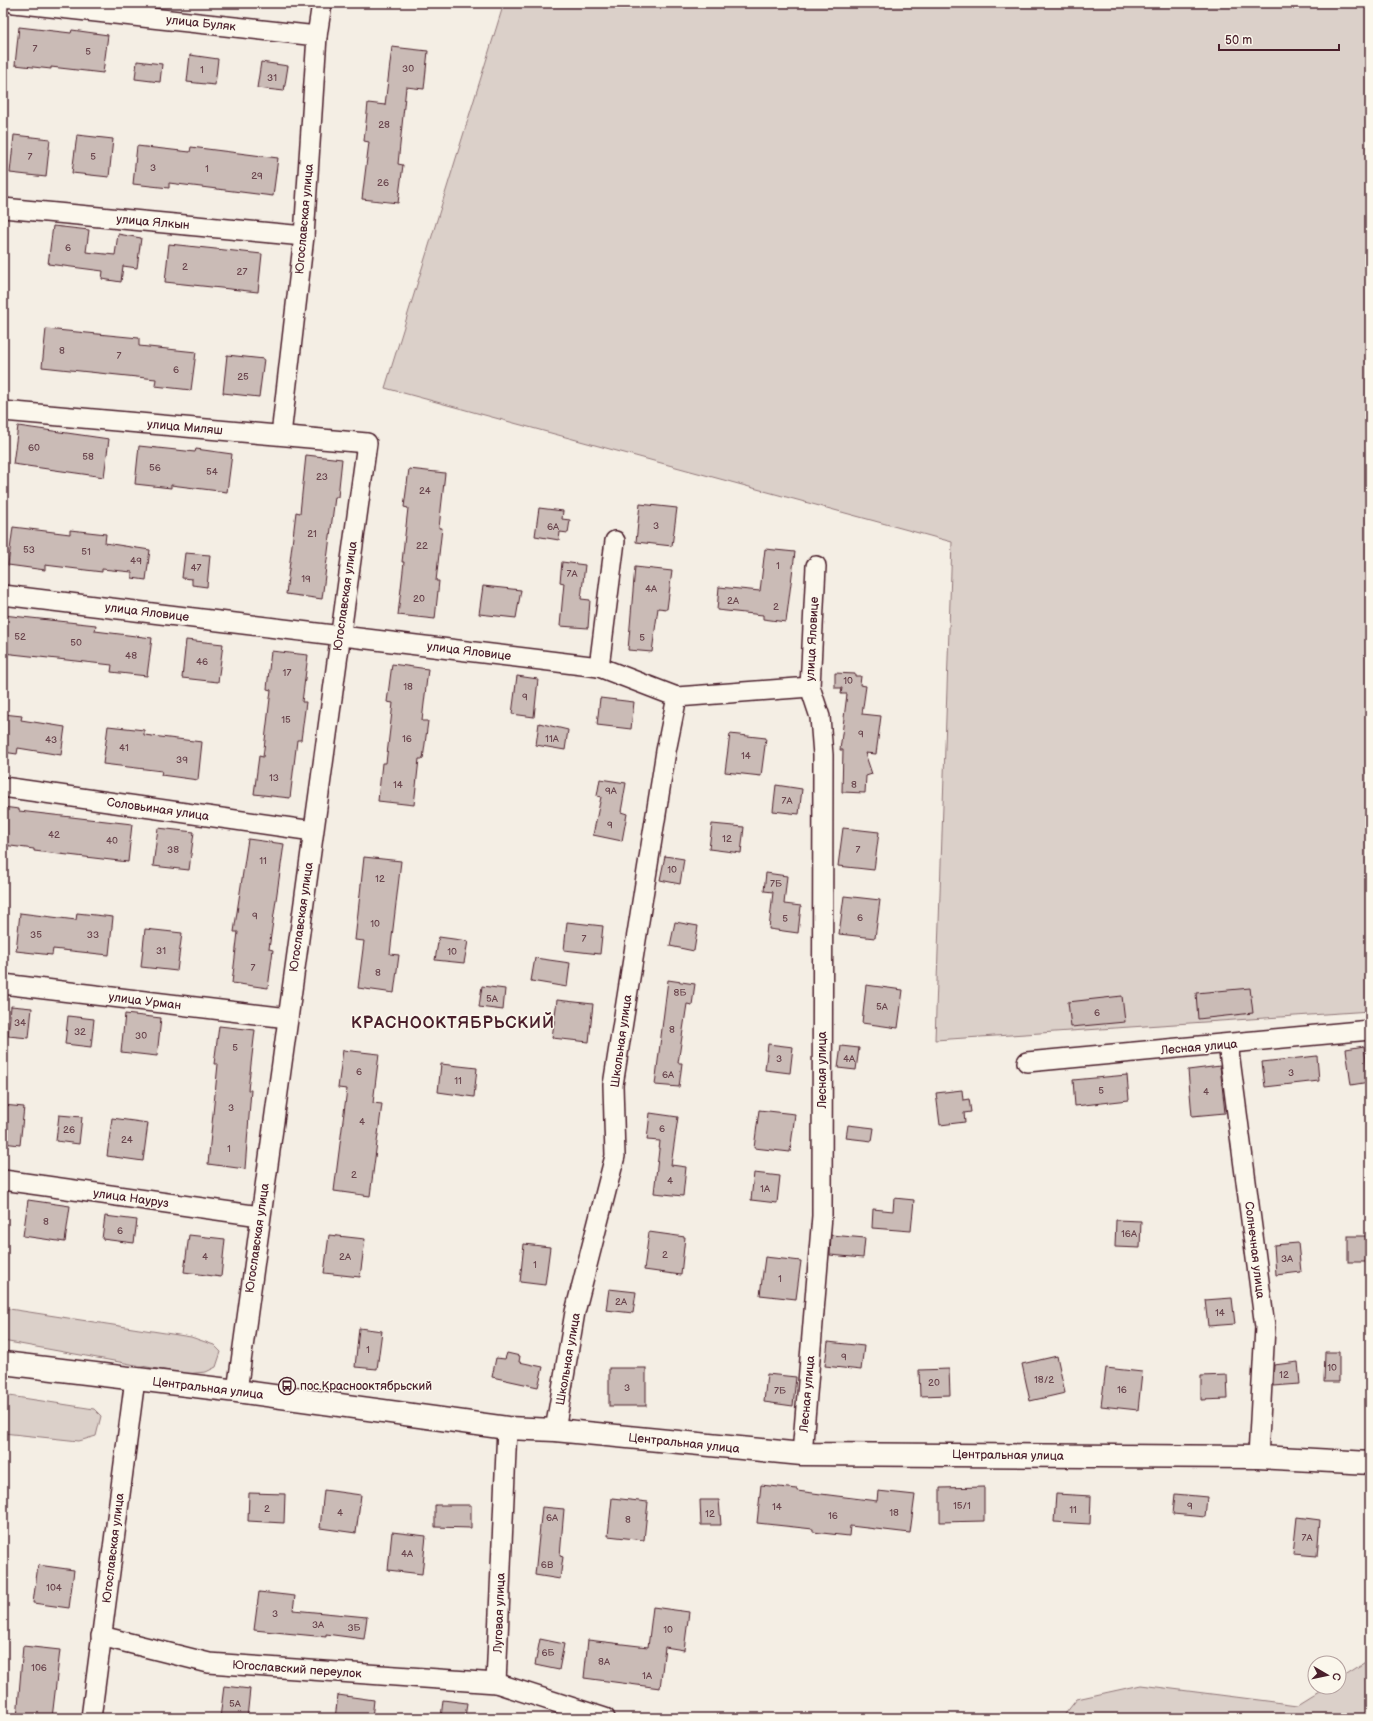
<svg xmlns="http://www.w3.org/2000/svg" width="1373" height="1721" viewBox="0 0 1373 1721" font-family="'Balsamiq Sans',sans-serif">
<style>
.green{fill:#dbd0c9;stroke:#92787a}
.building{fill:#cabbb6;stroke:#4a1f2b}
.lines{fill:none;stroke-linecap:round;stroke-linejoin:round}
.street-casing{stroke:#4a1f2b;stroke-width:22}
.secondary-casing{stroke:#4a1f2b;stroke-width:25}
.street{stroke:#fbf7ec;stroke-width:19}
.secondary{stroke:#fbf7ec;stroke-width:22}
.labels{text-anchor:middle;stroke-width:3;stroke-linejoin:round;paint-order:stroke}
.number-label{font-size:10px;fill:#6a464e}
.street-label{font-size:12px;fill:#4a1f2b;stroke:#fbf7ec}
.poi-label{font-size:12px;fill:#4a1f2b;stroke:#fbf7ec;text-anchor:start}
.district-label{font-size:16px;font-weight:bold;letter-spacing:1px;fill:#4a1f2b;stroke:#fbf7ec}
</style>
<rect width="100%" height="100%" fill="#f4eee4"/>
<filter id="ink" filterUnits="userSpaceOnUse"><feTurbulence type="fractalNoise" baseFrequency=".025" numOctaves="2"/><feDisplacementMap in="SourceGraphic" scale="8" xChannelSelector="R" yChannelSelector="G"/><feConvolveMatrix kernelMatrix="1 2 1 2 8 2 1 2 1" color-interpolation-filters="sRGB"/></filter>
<g filter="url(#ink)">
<!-- green -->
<g class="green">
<polygon points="504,3 1370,3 1370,1011 935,1040 952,542 385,388"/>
<polygon points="3,1308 191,1337 214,1345 221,1352 216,1367 206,1372 186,1374 3,1341"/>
<polygon points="3,1395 94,1409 101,1416 96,1436 79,1441 3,1433"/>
<polygon points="1370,1659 1370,1718 1062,1718 1077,1699 1141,1685 1298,1705 1327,1687 1339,1687 1339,1679"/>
</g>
<!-- building -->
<g class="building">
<polygon points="19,27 71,33 72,30 108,35 103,73 51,67 51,69 15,65"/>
<polygon points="392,47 428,51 424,89 406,87 398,164 403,165 398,203 362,199 369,142 364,141 368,103 385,105"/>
<polygon points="190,55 218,59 215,85 187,82"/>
<polygon points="137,61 162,64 160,82 135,79"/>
<polygon points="261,62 288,66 284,91 257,88"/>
<polygon points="14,135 50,139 46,177 10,173"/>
<polygon points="77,135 113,139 109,177 72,173"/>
<polygon points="137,146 190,152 191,147 278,158 273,196 169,183 169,188 133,184"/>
<polygon points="53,226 89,230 86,252 115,255 118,234 141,238 137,268 123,266 121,282 102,279 103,271 48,264"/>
<polygon points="169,244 262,254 258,292 165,282"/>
<polygon points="46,329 139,338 139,346 196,352 191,390 155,386 156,379 42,367"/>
<polygon points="227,355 264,359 259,397 223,393"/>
<polygon points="18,426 109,439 104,477 13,464"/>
<polygon points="139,446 195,452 196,449 232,454 227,492 171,485 171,488 135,484"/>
<polygon points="306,455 342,459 338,497 335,497 322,599 286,594 296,512 300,513"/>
<polygon points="409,469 445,473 439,528 442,528 436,581 439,581 435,619 398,615 404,562 402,562 408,508 404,507"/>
<polygon points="640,504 677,508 672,546 636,542"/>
<polygon points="539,508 563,511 562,519 570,520 568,533 560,532 559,540 535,536"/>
<polygon points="13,527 70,534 70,530 106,534 105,543 150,550 146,580 132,578 132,572 102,569 102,572 45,565 45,570 8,565"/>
<polygon points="765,549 795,552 786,622 763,619 763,615 717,610 719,587 760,591"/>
<polygon points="185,553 210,555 207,587 192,585 192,579 182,578"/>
<polygon points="562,562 585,565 581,599 590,600 588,628 560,626 564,583 560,582"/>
<polygon points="635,567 672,571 667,609 658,608 652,652 628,650"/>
<polygon points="483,586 521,590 516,618 479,614"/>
<polygon points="3,615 96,625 95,631 152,638 147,676 111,672 112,665 3,653"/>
<polygon points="186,640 223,644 218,682 182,678"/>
<polygon points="271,651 308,655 302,702 306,702 301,740 297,740 290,798 254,794 259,756 263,757 271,690 267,689"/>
<polygon points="392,664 428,669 422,721 428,721 423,759 419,759 414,805 378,801 382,763 386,763 393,703 387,702"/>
<polygon points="835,673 855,674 855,676 861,676 860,685 866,686 862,714 881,716 876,754 865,753 872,774 866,776 865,793 842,792 843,750 840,750 847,694 841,694 842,688 835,688"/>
<polygon points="517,676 538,679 534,717 512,714"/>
<polygon points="600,698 634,702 631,729 597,725"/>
<polygon points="3,714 22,716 21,720 65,727 61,755 18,748 17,754 3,752"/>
<polygon points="539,723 568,730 565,750 536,745"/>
<polygon points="108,726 144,730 144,735 202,742 198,780 161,775 162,771 103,764"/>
<polygon points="730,734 766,738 761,776 725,772"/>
<polygon points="600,779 626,783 621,812 627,814 622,841 593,835 601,797 597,796"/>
<polygon points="776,785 802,789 799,814 773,811"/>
<polygon points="3,807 19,809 19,811 132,824 128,862 34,851 34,849 3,845"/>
<polygon points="712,824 744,827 741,853 709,849"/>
<polygon points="158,828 194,832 189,870 153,866"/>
<polygon points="843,828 879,832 874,870 838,866"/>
<polygon points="248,839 284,844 269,949 273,950 268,988 232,983 238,932 234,932"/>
<polygon points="665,856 684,859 680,884 660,880"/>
<polygon points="364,857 401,861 390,954 399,955 394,993 358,988 364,941 355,940"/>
<polygon points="766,873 787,876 784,904 801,906 798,933 769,929 773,892 764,891"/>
<polygon points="844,896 880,900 875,938 839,934"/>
<polygon points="20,913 76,920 77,913 113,917 109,955 53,949 52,955 16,951"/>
<polygon points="567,922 603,926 600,954 564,950"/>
<polygon points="675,922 698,926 694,951 670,946"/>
<polygon points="145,929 182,933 177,971 141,967"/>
<polygon points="439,937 468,941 464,963 435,960"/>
<polygon points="535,958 570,963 567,987 531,981"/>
<polygon points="668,980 695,984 692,1005 687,1004 678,1063 682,1063 679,1087 655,1085"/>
<polygon points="866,985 903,990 898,1028 862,1023"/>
<polygon points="482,986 505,989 503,1010 479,1007"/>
<polygon points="1250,988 1253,1013 1198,1019 1196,993"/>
<polygon points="1122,996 1125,1022 1071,1027 1068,1002"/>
<polygon points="557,1000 593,1004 589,1042 552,1038"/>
<polygon points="11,1006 32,1008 29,1038 8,1036"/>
<polygon points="125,1014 161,1018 157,1056 121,1052"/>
<polygon points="68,1016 94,1019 91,1047 65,1044"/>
<polygon points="219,1026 255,1030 248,1090 251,1090 245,1169 208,1164 218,1064 214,1064"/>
<polygon points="768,1044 793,1047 790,1073 765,1070"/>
<polygon points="841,1046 859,1048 856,1070 838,1068"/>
<polygon points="1364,1046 1369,1082 1351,1085 1346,1049"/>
<polygon points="343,1050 379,1054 373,1103 382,1104 370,1196 334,1191 347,1089 338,1088"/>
<polygon points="1317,1056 1319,1081 1265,1087 1262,1062"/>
<polygon points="441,1064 477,1068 474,1097 438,1092"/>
<polygon points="1220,1066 1225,1113 1192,1116 1188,1070"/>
<polygon points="1127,1075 1129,1100 1075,1106 1073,1080"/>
<polygon points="962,1090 963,1100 969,1099 971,1112 964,1113 965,1122 940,1125 936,1093"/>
<polygon points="3,1105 24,1107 20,1145 3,1143"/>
<polygon points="759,1110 795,1114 790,1152 754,1148"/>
<polygon points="650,1113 678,1117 671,1165 686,1167 683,1196 654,1193 660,1141 647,1140"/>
<polygon points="59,1115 82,1117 79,1144 56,1141"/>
<polygon points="112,1118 148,1123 143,1161 107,1156"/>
<polygon points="848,1125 874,1128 872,1141 846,1138"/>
<polygon points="754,1173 780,1176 777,1203 751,1200"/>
<polygon points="894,1198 914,1200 911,1231 872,1228 873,1209 893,1211"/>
<polygon points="28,1200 70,1206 65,1242 23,1236"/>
<polygon points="105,1216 137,1220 134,1243 102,1239"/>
<polygon points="1116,1220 1141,1221 1140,1248 1115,1247"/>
<polygon points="649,1232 685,1237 681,1275 644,1270"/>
<polygon points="189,1235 225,1239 221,1277 184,1272"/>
<polygon points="329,1235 365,1239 360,1277 324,1273"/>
<polygon points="831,1235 865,1238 863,1258 830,1255"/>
<rect x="1348" y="1236" width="19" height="26"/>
<polygon points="1298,1243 1301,1272 1276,1275 1274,1245"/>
<polygon points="524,1244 550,1247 545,1285 520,1282"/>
<polygon points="765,1257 801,1261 796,1299 760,1295"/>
<polygon points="609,1289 636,1292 633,1313 606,1310"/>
<polygon points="1232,1298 1235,1324 1208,1326 1205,1300"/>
<polygon points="359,1328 382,1331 377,1369 355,1367"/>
<polygon points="828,1342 864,1346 861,1370 825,1366"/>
<polygon points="1325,1352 1339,1352 1339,1382 1324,1382"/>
<polygon points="507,1353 520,1356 519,1362 543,1367 538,1387 492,1377 496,1358 505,1359"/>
<polygon points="1057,1356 1065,1393 1030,1401 1022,1364"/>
<polygon points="1298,1362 1300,1384 1273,1386 1274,1365"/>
<rect x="609" y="1368" width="37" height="38"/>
<polygon points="1106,1368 1142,1372 1138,1410 1101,1406"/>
<polygon points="949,1369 950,1395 920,1396 919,1370"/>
<polygon points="767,1374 796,1377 793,1406 764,1402"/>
<polygon points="1227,1375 1228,1399 1201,1400 1201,1376"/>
<polygon points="761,1485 797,1489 797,1491 877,1501 878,1491 915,1495 910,1533 850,1526 849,1536 813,1532 813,1529 757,1523"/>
<polygon points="984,1487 984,1521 940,1522 940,1488"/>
<polygon points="324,1490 361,1495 356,1533 320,1528"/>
<polygon points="249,1493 285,1494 284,1523 248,1521"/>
<polygon points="1056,1494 1091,1496 1090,1524 1054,1522"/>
<polygon points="1175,1494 1207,1497 1205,1517 1173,1514"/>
<polygon points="612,1498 648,1502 644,1540 608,1536"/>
<polygon points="700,1500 719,1500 721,1525 701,1525"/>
<polygon points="435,1505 471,1505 471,1528 435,1527"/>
<polygon points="542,1507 564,1509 560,1556 563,1557 560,1579 535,1575"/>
<polygon points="1297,1517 1320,1520 1317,1556 1293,1554"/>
<polygon points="392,1532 426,1536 422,1574 388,1570"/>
<polygon points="38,1565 74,1570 69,1608 33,1603"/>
<polygon points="259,1592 295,1596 293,1610 367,1617 364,1639 326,1634 326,1637 254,1630"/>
<polygon points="653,1607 689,1612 684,1650 665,1647 660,1688 584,1678 588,1640 648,1647"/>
<polygon points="540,1639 564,1644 559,1670 535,1665"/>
<polygon points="23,1646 60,1650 52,1718 17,1718"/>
<polygon points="224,1686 250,1689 247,1718 220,1718"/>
<polygon points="338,1695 374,1700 372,1718 335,1718"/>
<polygon points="443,1700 467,1703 465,1718 441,1718"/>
</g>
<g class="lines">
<!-- street casing -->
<g class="street-casing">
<g id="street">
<polyline points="14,3 317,36"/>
<polyline points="3,208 304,236"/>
<polyline points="3,411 367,443 237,1391"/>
<polyline points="281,435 304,236 317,36 322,3"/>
<polyline points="3,595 599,667 677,697 810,687"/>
<polyline points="599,667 615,541"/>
<polyline points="3,787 313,831"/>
<polyline points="3,984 288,1018"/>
<polyline points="1228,1044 1265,1327 1258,1457"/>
<polyline points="1027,1062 1370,1030"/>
<polyline points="3,1180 260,1216"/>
<polyline points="555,1430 575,1312 615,1156 613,1085 666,751 677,697"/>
<polyline points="802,1454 822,1216 823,755 820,717 810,687 816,566"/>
<polyline points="101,1636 209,1663 496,1683 605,1718"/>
<polyline points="496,1683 507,1428"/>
<polyline points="91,1718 135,1379"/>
</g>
</g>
<!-- secondary casing -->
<g class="secondary-casing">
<polyline id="secondary" points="3,1363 237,1391 507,1428 555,1430 802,1454 1258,1457 1370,1463"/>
</g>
<!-- street -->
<use href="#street" class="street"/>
<!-- secondary -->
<use href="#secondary" class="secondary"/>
</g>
</g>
<!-- icons -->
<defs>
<g id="bus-ring" transform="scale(0.9)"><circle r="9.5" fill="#fbf7ec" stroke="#4a1f2b" stroke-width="1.5"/><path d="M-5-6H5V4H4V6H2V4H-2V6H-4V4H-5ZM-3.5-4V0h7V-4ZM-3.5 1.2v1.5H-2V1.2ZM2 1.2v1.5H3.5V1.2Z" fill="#4a1f2b"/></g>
</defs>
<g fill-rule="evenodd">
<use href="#bus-ring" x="287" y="1386"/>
</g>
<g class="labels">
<!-- number labels -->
<g class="number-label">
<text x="35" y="52">7</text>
<text x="88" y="55">5</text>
<text x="408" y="72">30</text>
<text x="202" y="73">1</text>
<text x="272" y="81">31</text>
<text x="384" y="128">28</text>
<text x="30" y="160">7</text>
<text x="93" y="160">5</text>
<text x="153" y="171">3</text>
<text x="207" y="172">1</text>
<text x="257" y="179">29</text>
<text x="383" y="186">26</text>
<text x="68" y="251">6</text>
<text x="185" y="270">2</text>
<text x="242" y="275">27</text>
<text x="62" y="354">8</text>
<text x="119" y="359">7</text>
<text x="176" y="373">6</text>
<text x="243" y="380">25</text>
<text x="34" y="451">60</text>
<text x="88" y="460">58</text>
<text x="155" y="471">56</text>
<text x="212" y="475">54</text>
<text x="322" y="480">23</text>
<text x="425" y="494">24</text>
<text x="656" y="529">3</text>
<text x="553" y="530">6А</text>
<text x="312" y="537">21</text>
<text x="422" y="549">22</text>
<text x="29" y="553">53</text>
<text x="86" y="555">51</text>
<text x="136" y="564">49</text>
<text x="778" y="569">1</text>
<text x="196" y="571">47</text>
<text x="572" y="577">7А</text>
<text x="306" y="582">19</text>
<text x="651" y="592">4А</text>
<text x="419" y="602">20</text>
<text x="733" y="604">2А</text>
<text x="776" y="610">2</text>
<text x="20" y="640">52</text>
<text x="642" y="641">5</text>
<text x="76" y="646">50</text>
<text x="131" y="659">48</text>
<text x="202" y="665">46</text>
<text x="287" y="676">17</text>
<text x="848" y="684">10</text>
<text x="408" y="690">18</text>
<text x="525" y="700">9</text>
<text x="286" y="723">15</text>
<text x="861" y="737">9</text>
<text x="407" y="742">16</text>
<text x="552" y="742">11А</text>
<text x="51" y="743">43</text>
<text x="124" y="751">41</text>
<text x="746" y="759">14</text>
<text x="182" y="763">39</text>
<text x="274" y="781">13</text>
<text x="398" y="788">14</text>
<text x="854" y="788">8</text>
<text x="611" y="794">9А</text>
<text x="787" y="804">7А</text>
<text x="610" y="828">9</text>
<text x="54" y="838">42</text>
<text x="727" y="842">12</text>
<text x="112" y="844">40</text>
<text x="173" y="853">38</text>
<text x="858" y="853">7</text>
<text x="263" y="864">11</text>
<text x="672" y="873">10</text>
<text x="380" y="882">12</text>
<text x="776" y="887">7Б</text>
<text x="255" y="919">9</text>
<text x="860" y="921">6</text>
<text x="785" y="922">5</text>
<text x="375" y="927">10</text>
<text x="36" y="938">35</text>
<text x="93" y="938">33</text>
<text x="584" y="942">7</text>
<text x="161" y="954">31</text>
<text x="452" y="955">10</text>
<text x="253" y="971">7</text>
<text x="378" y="976">8</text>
<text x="680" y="996">8Б</text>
<text x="492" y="1002">5A</text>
<text x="882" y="1010">5А</text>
<text x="1097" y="1016">6</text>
<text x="20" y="1026">34</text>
<text x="672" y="1033">8</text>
<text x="80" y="1035">32</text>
<text x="141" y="1039">30</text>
<text x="235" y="1051">5</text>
<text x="779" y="1062">3</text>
<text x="849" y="1062">4А</text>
<text x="359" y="1075">6</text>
<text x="1291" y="1076">3</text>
<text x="668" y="1078">6А</text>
<text x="458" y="1084">11</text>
<text x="1101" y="1094">5</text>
<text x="1206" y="1095">4</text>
<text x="231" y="1111">3</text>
<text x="362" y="1125">4</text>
<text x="662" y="1132">6</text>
<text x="69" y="1133">26</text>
<text x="127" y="1143">24</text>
<text x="229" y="1152">1</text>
<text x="354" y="1178">2</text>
<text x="670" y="1184">4</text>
<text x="765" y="1192">1А</text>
<text x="46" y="1225">8</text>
<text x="120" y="1234">6</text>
<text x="1129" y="1237">16А</text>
<text x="665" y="1258">2</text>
<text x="205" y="1260">4</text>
<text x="345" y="1260">2А</text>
<text x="1287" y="1262">3А</text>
<text x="535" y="1268">1</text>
<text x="780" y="1282">1</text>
<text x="621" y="1305">2А</text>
<text x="1220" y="1316">14</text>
<text x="368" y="1353">1</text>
<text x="844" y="1360">9</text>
<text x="1332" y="1371">10</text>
<text x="1284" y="1378">12</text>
<text x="1044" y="1383">18/2</text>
<text x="934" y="1386">20</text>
<text x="627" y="1391">3</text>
<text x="1122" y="1393">16</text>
<text x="780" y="1394">7Б</text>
<text x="962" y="1509">15/1</text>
<text x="1190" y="1509">9</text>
<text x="777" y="1510">14</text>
<text x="267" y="1512">2</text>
<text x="1073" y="1513">11</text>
<text x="340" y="1516">4</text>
<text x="894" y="1516">18</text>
<text x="710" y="1517">12</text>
<text x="833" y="1519">16</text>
<text x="552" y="1521">6А</text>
<text x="628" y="1523">8</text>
<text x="1307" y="1541">7А</text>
<text x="407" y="1557">4А</text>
<text x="547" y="1568">6В</text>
<text x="54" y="1591">104</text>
<text x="275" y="1617">3</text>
<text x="318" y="1628">3А</text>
<text x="354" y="1631">3Б</text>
<text x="668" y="1633">10</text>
<text x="548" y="1656">6Б</text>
<text x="604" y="1665">8А</text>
<text x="39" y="1671">106</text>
<text x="647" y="1679">1А</text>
<text x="235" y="1707">5А</text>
</g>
<!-- street labels -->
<g class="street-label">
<text transform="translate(201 23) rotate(6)" y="4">улица Буляк</text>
<text transform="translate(304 219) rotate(-85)" y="4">Югославская улица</text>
<text transform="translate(153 222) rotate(5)" y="4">улица Ялкын</text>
<text transform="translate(185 427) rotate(5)" y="4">улица Миляш</text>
<text transform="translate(345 596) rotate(-82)" y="4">Югославская улица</text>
<text transform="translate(147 612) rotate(7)" y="4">улица Яловице</text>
<text transform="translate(812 639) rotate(-87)" y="4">улица Яловице</text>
<text transform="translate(469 651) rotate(7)" y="4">улица Яловице</text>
<text transform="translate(158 809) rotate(8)" y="4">Соловьиная улица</text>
<text transform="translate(301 917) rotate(-82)" y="4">Югославская улица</text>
<text transform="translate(145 1001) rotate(7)" y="4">улица Урман</text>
<text transform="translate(621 1041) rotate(-82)" y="4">Школьная улица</text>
<text transform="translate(1199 1047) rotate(-5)" y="4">Лесная улица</text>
<text transform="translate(822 1070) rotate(-90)" y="4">Лесная улица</text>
<text transform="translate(131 1198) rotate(8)" y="4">улица Науруз</text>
<text transform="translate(257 1238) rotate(-82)" y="4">Югославская улица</text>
<text transform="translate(1255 1250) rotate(83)" y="4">Солнечная улица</text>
<text transform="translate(568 1359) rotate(-80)" y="4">Школьная улица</text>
<text transform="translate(208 1388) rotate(7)" y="4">Центральная улица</text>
<text transform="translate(807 1394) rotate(-85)" y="4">Лесная улица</text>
<text transform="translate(684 1443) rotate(6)" y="4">Центральная улица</text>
<text transform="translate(1008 1455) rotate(1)" y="4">Центральная улица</text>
<text transform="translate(113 1548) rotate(-83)" y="4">Югославская улица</text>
<text transform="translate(499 1613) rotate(-88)" y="4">Луговая улица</text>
<text transform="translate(297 1669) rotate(4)" y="4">Югославский переулок</text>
</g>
<!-- poi labels -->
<g class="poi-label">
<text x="300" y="1390">пос.Краснооктябрьский</text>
</g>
<!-- district labels -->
<g class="district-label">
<text x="453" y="1028">КРАСНООКТЯБРЬСКИЙ</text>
</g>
</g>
<!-- margin -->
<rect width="1373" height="1721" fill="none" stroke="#fbf7ec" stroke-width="16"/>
<rect x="8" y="8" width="1357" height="1705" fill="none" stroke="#4a1f2b" stroke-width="1.5" filter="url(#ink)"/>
<!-- north arrow -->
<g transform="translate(1327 1675) rotate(99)"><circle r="19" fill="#fbf7ec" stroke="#b4a19f"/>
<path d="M0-3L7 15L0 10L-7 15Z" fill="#4a1f2b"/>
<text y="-6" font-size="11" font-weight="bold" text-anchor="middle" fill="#4a1f2b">С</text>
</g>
<!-- scale -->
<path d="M1219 44v6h120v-6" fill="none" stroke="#4a1f2b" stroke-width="2"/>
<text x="1225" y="44" font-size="12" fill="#4a1f2b" stroke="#fbf7ec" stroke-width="3" paint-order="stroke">50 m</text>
</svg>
